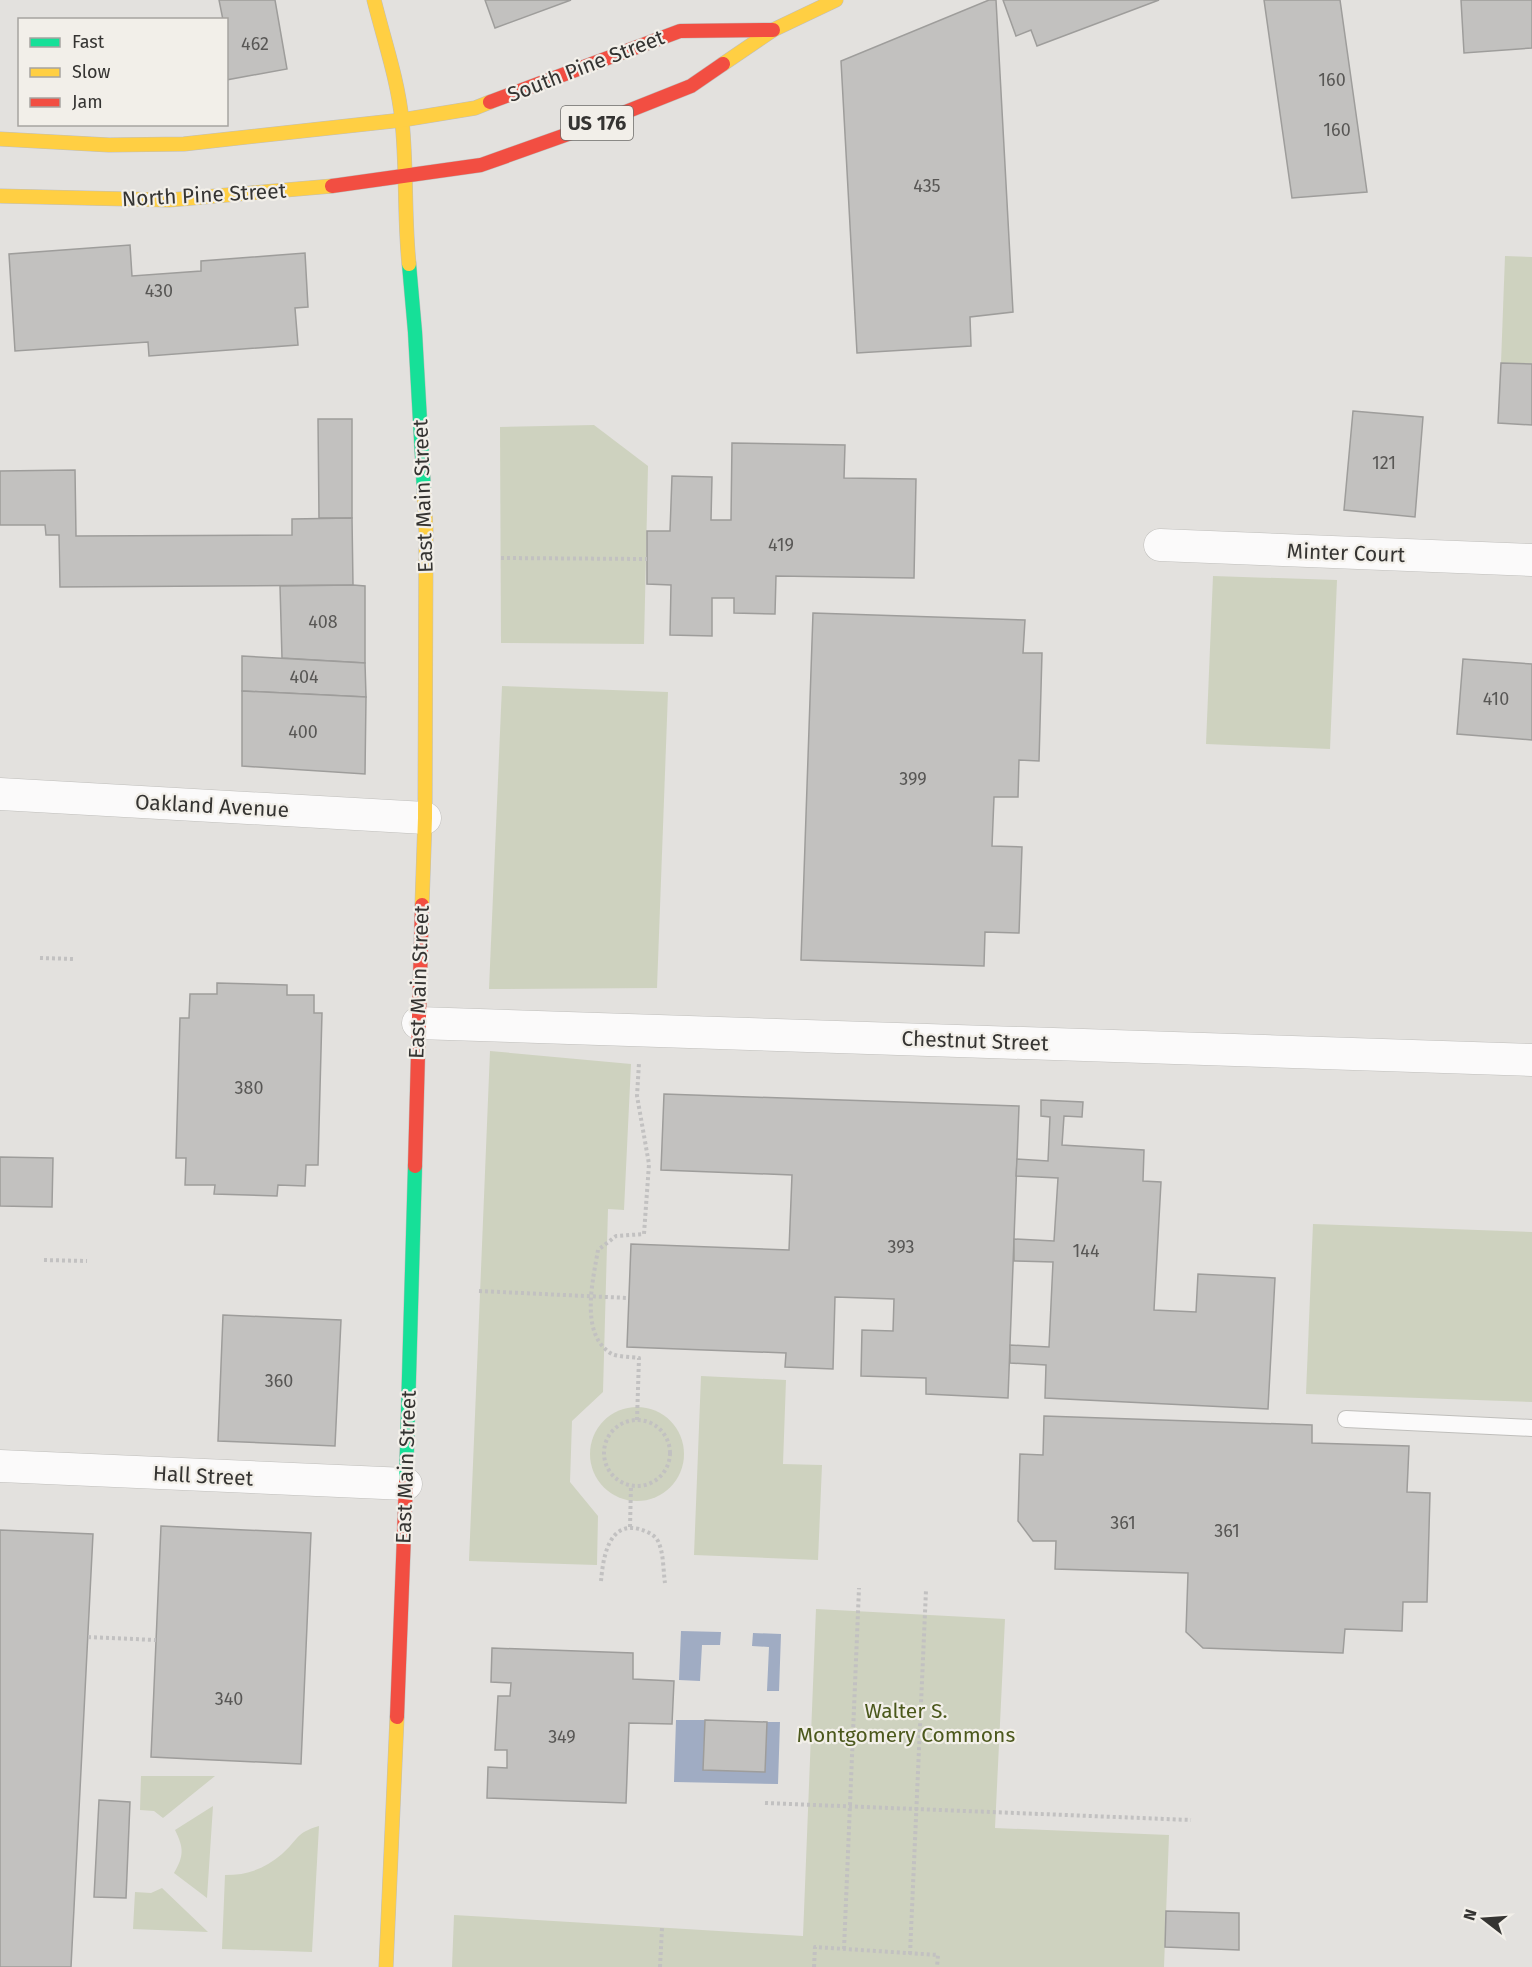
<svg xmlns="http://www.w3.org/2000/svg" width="1532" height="1967" viewBox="0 0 1532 1967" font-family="'Fira Sans',sans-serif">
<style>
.green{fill:#ced2bf}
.water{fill:#a0acc3}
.building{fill:#c2c1bf;stroke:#9e9d9b;stroke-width:1.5}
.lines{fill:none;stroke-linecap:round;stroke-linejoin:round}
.lane-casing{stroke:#bfbebb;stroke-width:18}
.street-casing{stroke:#bfbebb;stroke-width:33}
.fast-casing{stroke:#bfbebb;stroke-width:15}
.slow-casing{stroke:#bfbebb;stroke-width:15}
.jam-casing{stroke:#bfbebb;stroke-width:15}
.path{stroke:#c2c1c1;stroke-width:4;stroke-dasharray:3 3;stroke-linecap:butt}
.lane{stroke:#fbfafa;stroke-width:16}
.street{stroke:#fbfafa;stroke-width:32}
.fast{stroke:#16e098;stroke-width:14}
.slow{stroke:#ffcf43;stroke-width:14}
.jam{stroke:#f24e42;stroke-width:14}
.labels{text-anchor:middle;stroke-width:4.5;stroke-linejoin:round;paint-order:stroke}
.number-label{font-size:18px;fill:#585755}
.shield{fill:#f2efe9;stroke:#6e6c69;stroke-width:1.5}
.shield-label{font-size:20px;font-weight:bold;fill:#353432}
.street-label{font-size:21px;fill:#353432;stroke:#f2efe9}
.park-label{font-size:21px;fill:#4b581c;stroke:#f2efe9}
</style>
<rect width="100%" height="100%" fill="#e3e1de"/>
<!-- green -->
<g class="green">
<polygon points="1505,256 1532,257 1532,364 1501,363"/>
<polygon points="594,425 648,466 644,644 501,643 500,427"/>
<polygon points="1213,576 1337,580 1330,749 1206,744"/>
<polygon points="502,686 668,692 657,988 489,989"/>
<polygon points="490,1051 631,1064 624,1210 608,1209 603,1392 572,1421 570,1482 598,1516 597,1565 469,1561"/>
<polygon points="1313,1224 1532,1232 1532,1402 1306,1394"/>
<polygon points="701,1376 786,1380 783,1464 822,1465 818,1560 694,1555"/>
<circle cx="637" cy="1454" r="47"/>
<polygon points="816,1609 1005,1619 995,1828 1169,1835 1164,1967 452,1967 454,1915 803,1936"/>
<polygon points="141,1776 215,1776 163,1818 154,1811 140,1810"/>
<path d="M213,1806L207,1898L174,1873C184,1856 184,1848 175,1830Z"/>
<path d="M319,1826L312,1952L222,1949L225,1875C248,1875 264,1869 282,1854C299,1839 295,1833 319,1826Z"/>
<polygon points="162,1888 208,1932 133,1929 135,1892 151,1893"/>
</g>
<!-- water -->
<g class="water">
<polygon points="681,1631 721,1632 720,1645 702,1645 700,1681 679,1680"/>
<polygon points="753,1633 781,1634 779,1691 767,1691 769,1647 752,1646"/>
<polygon points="676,1720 705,1720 703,1770 765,1771 767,1722 780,1722 778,1784 674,1782"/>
</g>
<!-- building -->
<g class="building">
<polygon points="219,0 275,0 287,69 226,80 226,20 223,20"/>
<polygon points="485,0 571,0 495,28"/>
<polygon points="989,0 996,0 1013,312 970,317 971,346 857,353 841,61"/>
<polygon points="1003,0 1159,0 1037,46 1031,30 1016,36"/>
<polygon points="1264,0 1340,0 1367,192 1292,198"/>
<polygon points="1461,0 1532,0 1532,48 1464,53"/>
<polygon points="130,245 132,276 201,271 201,261 305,253 308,307 295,308 298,345 149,356 148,342 15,351 9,254"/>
<polygon points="1501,363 1532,364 1532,425 1498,423"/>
<polygon points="1353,411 1423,417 1415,517 1344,510"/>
<polygon points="318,419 352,419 352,518 319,518"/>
<polygon points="732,443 845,445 844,478 916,479 914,578 776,576 775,614 734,613 734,598 712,598 712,636 670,635 671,585 647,584 647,531 670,531 672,476 712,477 711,520 731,520"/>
<polygon points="75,470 76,536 292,535 292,519 352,518 353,585 60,587 59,535 46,535 45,525 0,525 0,471"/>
<polygon points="353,585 365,586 365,663 282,658 280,586"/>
<polygon points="813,613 1025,620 1023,653 1042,653 1039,761 1019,760 1018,797 994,797 992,846 1022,847 1019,933 985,932 984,966 801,960"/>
<polygon points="242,656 365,663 366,697 242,691"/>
<polygon points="1463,659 1532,664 1532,740 1457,734"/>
<polygon points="242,691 366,697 365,774 242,766"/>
<polygon points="217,983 287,985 287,995 314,995 314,1013 322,1013 318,1165 306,1165 305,1186 278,1185 277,1196 214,1194 215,1185 185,1185 186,1158 176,1158 180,1018 189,1018 190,994 217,994"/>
<polygon points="664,1094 1019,1106 1008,1398 926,1394 926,1378 861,1376 862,1330 893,1331 894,1299 835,1297 833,1369 785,1367 786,1353 627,1347 631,1244 789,1250 792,1175 661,1170"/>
<polygon points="1041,1100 1083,1102 1082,1117 1064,1116 1062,1145 1144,1150 1143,1181 1161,1182 1154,1310 1196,1312 1198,1274 1275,1278 1268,1409 1045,1398 1046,1365 1010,1363 1010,1345 1049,1347 1053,1262 1014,1261 1014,1239 1054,1241 1058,1178 1016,1176 1017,1159 1048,1161 1050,1117 1041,1116"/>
<polygon points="0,1157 53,1158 52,1207 0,1206"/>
<polygon points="223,1315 341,1320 335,1446 218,1441"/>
<polygon points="1044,1416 1312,1425 1312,1443 1409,1446 1407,1492 1430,1493 1427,1602 1403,1602 1402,1631 1345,1629 1343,1653 1203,1648 1186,1632 1188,1573 1055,1569 1056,1541 1033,1541 1018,1521 1020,1454 1043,1455"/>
<polygon points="161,1526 311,1533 301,1764 151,1757"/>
<polygon points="0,1530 93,1534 71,1967 0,1967"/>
<polygon points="492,1648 633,1653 633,1679 674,1681 672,1724 629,1723 626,1803 487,1798 488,1767 507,1768 507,1750 495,1750 498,1696 510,1696 511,1683 491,1682"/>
<polygon points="705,1720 767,1722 765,1772 703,1770"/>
<polygon points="99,1800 130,1802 126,1898 94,1897"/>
<polygon points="1166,1911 1239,1913 1239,1950 1165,1947"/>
</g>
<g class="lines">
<!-- lane casing -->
<g class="lane-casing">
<polyline id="lane" points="1346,1419 1532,1428"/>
</g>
<!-- street casing -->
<g class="street-casing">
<g id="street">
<polyline points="1160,545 1532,560"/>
<polyline points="0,794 425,818"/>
<polyline points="418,1023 1532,1060"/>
<polyline points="0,1466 406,1484"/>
</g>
</g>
<!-- fast casing -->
<g class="fast-casing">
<g id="fast">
<polyline points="409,264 415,332 424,492"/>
<polyline points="406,1482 415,1166"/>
</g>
</g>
<!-- slow casing -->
<g class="slow-casing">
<g id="slow">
<path d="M374,0C384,40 398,80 402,121C407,169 404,216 409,264"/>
<polyline points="723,64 773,30 836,0"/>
<polyline points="0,139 109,145 184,144 402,120 475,108 490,102"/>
<polyline points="0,196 169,200 332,186"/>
<polyline points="422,905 425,818 426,531 424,492"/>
<polyline points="386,1967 397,1717"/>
</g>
</g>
<!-- jam casing -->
<g class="jam-casing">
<g id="jam">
<polyline points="490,102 680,31 773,30"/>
<polyline points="332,186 481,165 588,127 691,86 723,64"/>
<polyline points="415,1166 422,905"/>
<polyline points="397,1717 406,1482"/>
</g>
</g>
<!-- path -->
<g class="path">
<polyline points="501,558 647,559"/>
<polyline points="40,958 74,959"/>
<polyline points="44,1260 87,1261"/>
<polyline points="479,1291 628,1298"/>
<path d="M637,1420L639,1358C632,1357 619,1357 612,1354C579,1335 593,1280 598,1250L616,1236L644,1234L649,1164L637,1096L639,1063"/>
<circle cx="637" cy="1453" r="33"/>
<polyline points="630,1527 631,1486"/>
<path d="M601,1581C603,1559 608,1521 639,1529C646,1531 654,1534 658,1541C664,1554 663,1570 665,1583"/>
<polyline points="88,1637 156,1640"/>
<polyline points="765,1803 1191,1820"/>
<polyline points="844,1949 859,1588"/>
<polyline points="910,1954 926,1590"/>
<polyline points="660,1967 662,1928"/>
<polyline points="814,1967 815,1947 938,1955 937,1967"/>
</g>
<!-- lane -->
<use href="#lane" class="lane"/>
<!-- street -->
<use href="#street" class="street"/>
<!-- fast -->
<use href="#fast" class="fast"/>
<!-- slow -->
<use href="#slow" class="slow"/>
<!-- jam -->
<use href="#jam" class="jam"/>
</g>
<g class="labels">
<!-- number labels -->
<g class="number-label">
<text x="255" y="50">462</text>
<text x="1332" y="86">160</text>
<text x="1337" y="136">160</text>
<text x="927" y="192">435</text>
<text x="159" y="297">430</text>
<text x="1384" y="469">121</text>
<text x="781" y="551">419</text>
<text x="323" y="628">408</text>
<text x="304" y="683">404</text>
<text x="1496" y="705">410</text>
<text x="303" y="738">400</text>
<text x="913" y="785">399</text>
<text x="249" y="1094">380</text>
<text x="901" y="1253">393</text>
<text x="1086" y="1257">144</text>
<text x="279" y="1387">360</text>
<text x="1123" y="1529">361</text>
<text x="1227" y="1537">361</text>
<text x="229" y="1705">340</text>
<text x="562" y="1743">349</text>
</g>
<!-- shield labels -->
<rect class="shield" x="561" y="106" width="72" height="34" rx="4.5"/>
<g class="shield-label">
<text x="597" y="130">US 176</text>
</g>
<!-- street labels -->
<g class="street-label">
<text transform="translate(586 66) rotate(-21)" y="7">South Pine Street</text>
<text transform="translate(204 195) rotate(-3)" y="7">North Pine Street</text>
<text transform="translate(423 496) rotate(-92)" y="7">East Main Street</text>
<text transform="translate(1346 553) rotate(2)" y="7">Minter Court</text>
<text transform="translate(212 806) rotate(3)" y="7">Oakland Avenue</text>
<text transform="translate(419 982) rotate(-88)" y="7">East Main Street</text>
<text transform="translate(975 1041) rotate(2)" y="7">Chestnut Street</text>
<text transform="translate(406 1467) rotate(-88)" y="7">East Main Street</text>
<text transform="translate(203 1476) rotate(3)" y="7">Hall Street</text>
</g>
<!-- park labels -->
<g class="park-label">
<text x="906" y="1718">Walter S.<tspan x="906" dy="24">Montgomery Commons</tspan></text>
</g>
</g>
<!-- legend -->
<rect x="18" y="18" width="210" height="108" fill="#f2efe9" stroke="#a6a4a0" stroke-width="1.5"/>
<rect x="30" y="38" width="30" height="9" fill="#16e098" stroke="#a6a4a0" stroke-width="1.5"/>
<text x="72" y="48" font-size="18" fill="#353432">Fast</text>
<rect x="30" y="68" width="30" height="9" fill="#ffcf43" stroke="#a6a4a0" stroke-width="1.5"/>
<text x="72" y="78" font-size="18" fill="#353432">Slow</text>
<rect x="30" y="98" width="30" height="9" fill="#f24e42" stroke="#a6a4a0" stroke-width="1.5"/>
<text x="72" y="108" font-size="18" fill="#353432">Jam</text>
<!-- north arrow -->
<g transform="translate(1484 1919) rotate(287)" stroke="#f2efe9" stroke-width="4.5" paint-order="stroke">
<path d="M0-4.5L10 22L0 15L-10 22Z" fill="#353432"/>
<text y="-9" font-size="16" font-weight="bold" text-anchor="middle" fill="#353432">N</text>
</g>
</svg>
